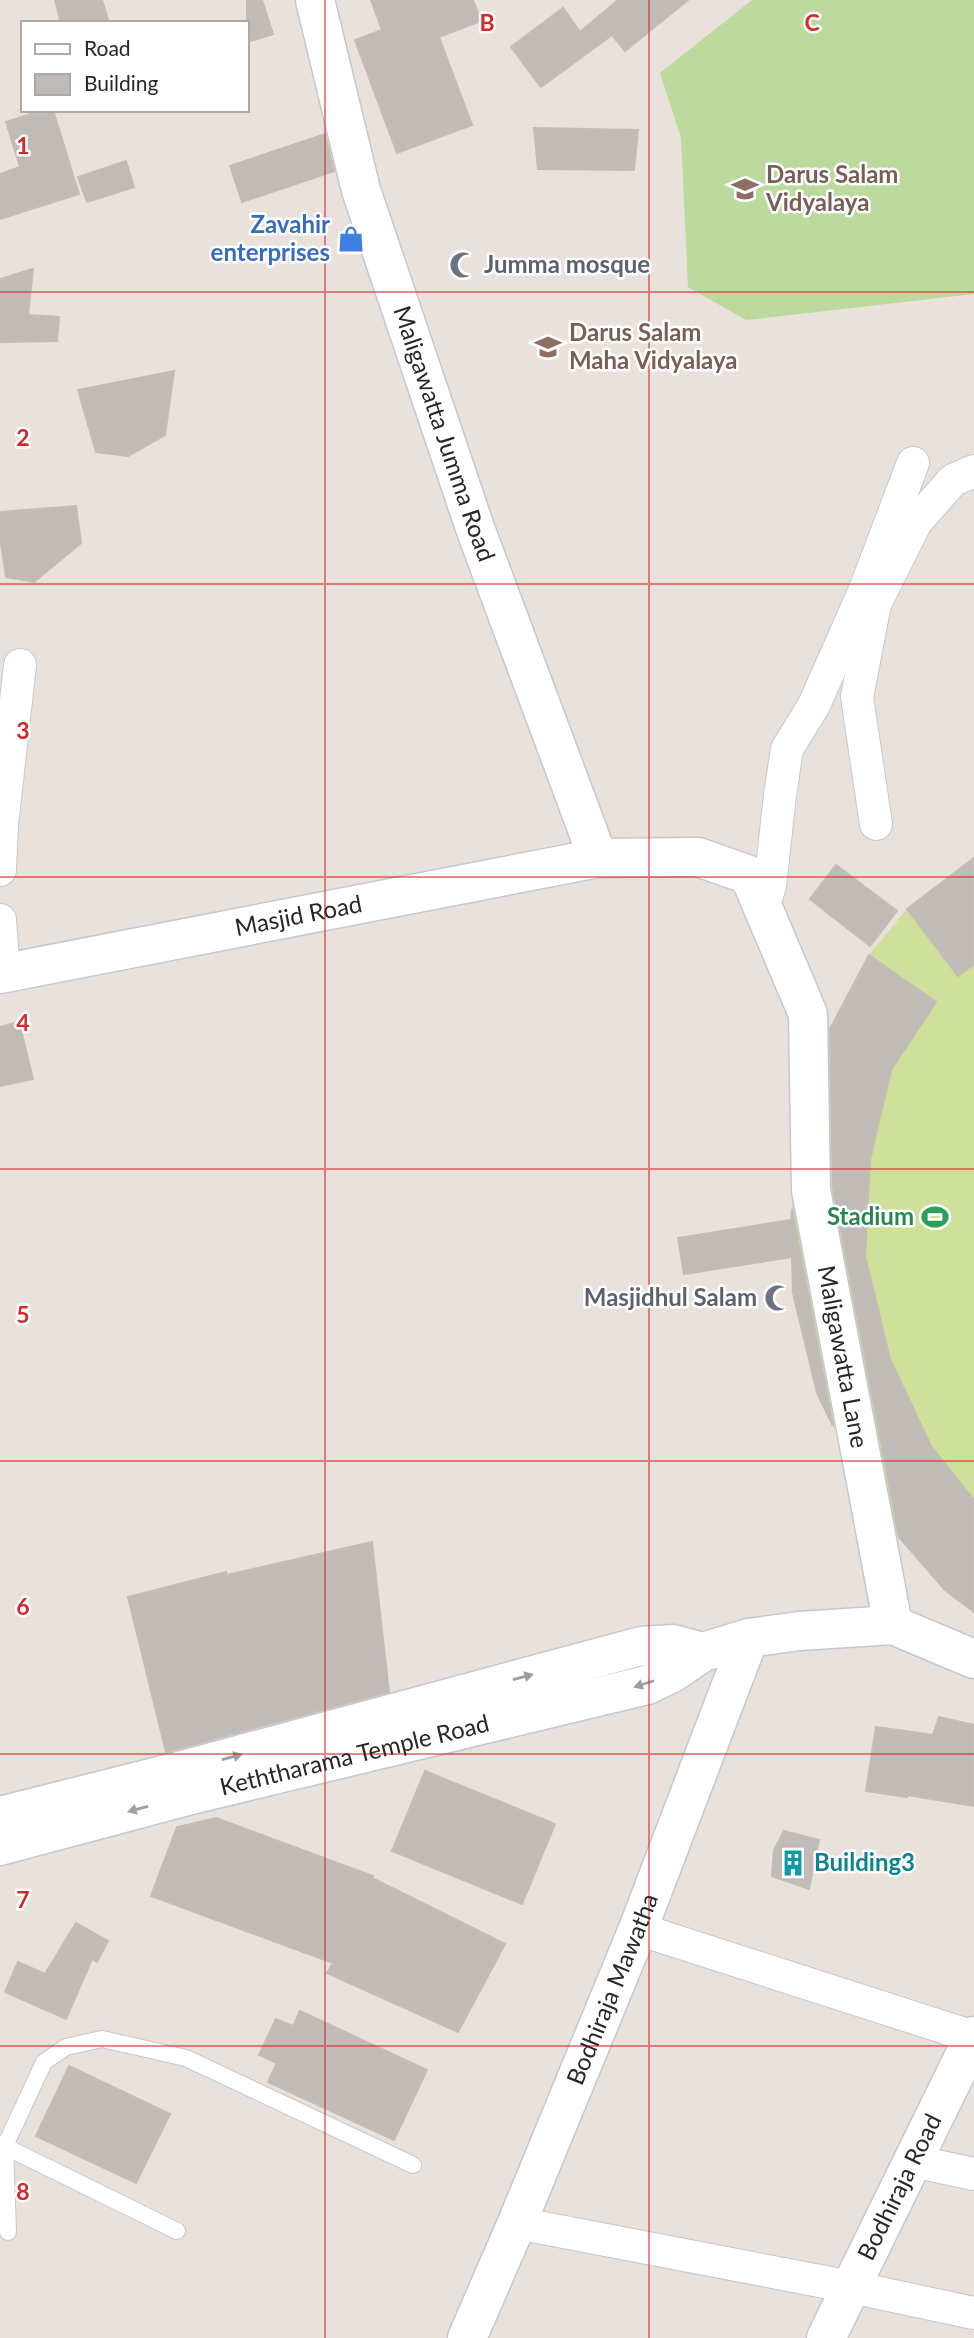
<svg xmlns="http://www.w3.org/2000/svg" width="974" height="2338" viewBox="0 0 974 2338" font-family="Lato,sans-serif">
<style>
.grass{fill:#bcd99e}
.pitch{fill:#cee09a}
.building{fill:#c1bbb8;stroke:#c4bcb5;stroke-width:2}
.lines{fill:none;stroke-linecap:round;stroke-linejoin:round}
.service-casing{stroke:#c3c8d0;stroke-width:18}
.minor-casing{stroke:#c3c8d0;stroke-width:34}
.tertiary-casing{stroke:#c3c8d0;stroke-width:41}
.service{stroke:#fff;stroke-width:16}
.minor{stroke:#fff;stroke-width:32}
.tertiary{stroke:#fff;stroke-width:38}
.oneway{fill:#9e9e9e}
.grid{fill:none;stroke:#d62828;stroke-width:2;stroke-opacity:0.55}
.labels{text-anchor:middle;stroke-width:5;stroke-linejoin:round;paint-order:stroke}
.education-label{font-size:24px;font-weight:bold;fill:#785e54;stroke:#fff;text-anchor:start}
.shop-label{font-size:24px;font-weight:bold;fill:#366cbe;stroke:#fff;text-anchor:end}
.worship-label{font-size:24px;font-weight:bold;fill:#5b616d;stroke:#fff;text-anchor:start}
.street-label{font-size:24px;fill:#282828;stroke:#fff}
.leisure-label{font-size:24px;font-weight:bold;fill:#27864d;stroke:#fff;text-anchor:end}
.culture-label{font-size:24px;font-weight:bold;fill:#0d838f;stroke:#fff;text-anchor:start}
.grid-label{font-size:23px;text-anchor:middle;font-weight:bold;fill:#d62828;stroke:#fff;stroke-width:5;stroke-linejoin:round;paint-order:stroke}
</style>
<rect width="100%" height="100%" fill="#e9e1db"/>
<!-- grass -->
<polygon class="grass" points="752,0 974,0 974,294 746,320 688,287 681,138 660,73"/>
<!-- pitch -->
<polygon class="pitch" points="974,858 974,1612 945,1590 875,1510 817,1393 793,1293 791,1219 798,1135 825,1039 869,955 907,909"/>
<!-- building -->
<g class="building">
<polygon points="55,0 102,0 109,23 61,23"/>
<polygon points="247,0 262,0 273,34 247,42"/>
<polygon points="371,0 473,0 481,21 439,37 472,125 397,153 355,40 382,30"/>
<polygon points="618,0 688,0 625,51 612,35 541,87 511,47 563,8 580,32"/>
<polygon points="43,110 53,110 79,194 0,219 0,174 20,167 6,122"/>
<polygon points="534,128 638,130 634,170 538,169"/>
<polygon points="325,134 334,171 242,202 230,166"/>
<polygon points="126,161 134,187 87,202 78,177"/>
<polygon points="33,269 28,315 59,317 57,341 0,342 0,279"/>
<polygon points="174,371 165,435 128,456 96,452 78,390"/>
<polygon points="76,506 81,543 34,582 6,577 0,536 0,512"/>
<polygon points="974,858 974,964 958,976 907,909"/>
<polygon points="836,865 897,911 870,946 810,899"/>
<polygon points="869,955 936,1002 891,1070 870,1160 865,1256 890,1359 931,1446 974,1500 974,1612 945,1590 899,1537 833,1188 830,1029"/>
<polygon points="19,1022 33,1079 0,1086 0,1027"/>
<polygon points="792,1209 833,1426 817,1393 793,1293 792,1257 684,1274 678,1238 791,1220"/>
<polygon points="372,1542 389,1692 166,1752 128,1597 226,1572 227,1575"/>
<polygon points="939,1717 974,1725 974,1806 907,1795 907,1797 866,1791 876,1727 933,1735"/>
<polygon points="425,1771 555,1824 522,1904 392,1851"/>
<polygon points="216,1818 373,1876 372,1878 505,1944 458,2032 327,1973 333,1963 151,1896 177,1827"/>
<polygon points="784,1831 819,1840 809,1889 772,1876 774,1850"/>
<polygon points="76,1923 108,1941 97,1962 92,1959 66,2019 5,1992 18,1962 45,1974"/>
<polygon points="300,2011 427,2070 394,2140 268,2082 277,2063 259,2055 276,2019 293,2026"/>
<polygon points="69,2066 170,2114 136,2183 36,2136"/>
</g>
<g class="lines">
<!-- service casing -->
<g class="service-casing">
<g id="service">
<polyline points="0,2144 177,2231"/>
<polyline points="8,2232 5,2146 44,2062 66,2047 102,2039 186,2058 413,2165"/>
</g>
</g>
<!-- minor casing -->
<g class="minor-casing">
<g id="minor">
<polyline points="876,824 857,697 875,604 916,522 953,480 974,471"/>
<polyline points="0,870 2,825 20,665"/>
<polyline points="763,907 770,886 780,795 787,749 814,705 864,592 913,463"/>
<polyline points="0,920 4,973"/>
<polyline points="638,1929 974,2037"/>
<polyline points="913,2161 974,2174"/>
<polyline points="517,2223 851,2287 974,2313"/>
</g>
</g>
<!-- tertiary casing -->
<g class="tertiary-casing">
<g id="tertiary">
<path id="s1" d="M315,0L361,190L475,528L598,858"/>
<path id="s2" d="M0,974L598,858L698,857L749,875L808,1014L811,1190L893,1625"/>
<polyline points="0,1816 187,1769 641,1646 673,1644 703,1652"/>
<path id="s3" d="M0,1846L195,1794L647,1685L672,1673L703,1652L749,1638L799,1631L893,1625L974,1659"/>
<path id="s4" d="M467,2338L517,2223L638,1929L749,1638"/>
<path id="s5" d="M826,2338L974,2036"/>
</g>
</g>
<!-- service -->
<use href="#service" class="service"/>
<!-- minor -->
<use href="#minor" class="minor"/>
<!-- tertiary -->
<use href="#tertiary" class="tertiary"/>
</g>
<!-- one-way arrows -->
<defs><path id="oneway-solid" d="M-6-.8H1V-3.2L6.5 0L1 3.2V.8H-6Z" transform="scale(1.75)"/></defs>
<g class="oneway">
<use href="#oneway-solid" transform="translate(523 1677) rotate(-15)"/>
<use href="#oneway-solid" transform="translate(644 1684) rotate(162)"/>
<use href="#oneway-solid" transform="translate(232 1757) rotate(-15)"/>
<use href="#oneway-solid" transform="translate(138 1809) rotate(165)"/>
</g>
<!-- grid -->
<path class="grid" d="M325,0V2338M649,0V2338M0,292H974M0,584H974M0,877H974M0,1169H974M0,1461H974M0,1754H974M0,2046H974"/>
<!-- icons -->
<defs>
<g id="school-bare" transform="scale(2.1)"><path d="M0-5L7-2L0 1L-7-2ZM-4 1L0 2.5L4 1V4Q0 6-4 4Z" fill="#8d6e63" stroke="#fff" stroke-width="2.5" paint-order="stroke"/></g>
<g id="shop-bare" transform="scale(2.1)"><path d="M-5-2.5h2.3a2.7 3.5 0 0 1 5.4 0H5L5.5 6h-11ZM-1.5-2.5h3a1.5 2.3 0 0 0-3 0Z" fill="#3f7fe0" stroke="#fff" stroke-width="2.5" paint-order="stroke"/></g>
<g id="mosque-bare" transform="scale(2.1)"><path d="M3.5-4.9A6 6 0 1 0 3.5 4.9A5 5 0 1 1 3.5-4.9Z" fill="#6b7280" stroke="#fff" stroke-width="2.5" paint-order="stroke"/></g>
<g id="stadium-bare" transform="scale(2.1)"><path d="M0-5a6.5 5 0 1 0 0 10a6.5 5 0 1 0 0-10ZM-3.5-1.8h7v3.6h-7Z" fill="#2e9e5b" stroke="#fff" stroke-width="2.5" paint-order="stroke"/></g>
<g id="building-bare" transform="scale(2.1)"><path d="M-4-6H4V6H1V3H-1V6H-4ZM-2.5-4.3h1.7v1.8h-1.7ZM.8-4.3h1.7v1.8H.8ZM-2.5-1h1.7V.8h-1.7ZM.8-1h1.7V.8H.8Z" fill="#0f9aa8" stroke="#fff" stroke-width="2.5" paint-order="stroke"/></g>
</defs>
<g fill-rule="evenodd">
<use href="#school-bare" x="745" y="189"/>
<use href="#shop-bare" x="351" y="239"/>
<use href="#mosque-bare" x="463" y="265"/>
<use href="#school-bare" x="548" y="347"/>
<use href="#stadium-bare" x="935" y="1217"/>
<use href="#mosque-bare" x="778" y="1298"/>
<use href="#building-bare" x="793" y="1863"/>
</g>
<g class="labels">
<!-- education labels -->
<g class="education-label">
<text x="766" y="183">Darus Salam<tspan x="766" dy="28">Vidyalaya</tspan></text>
<text x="569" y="341">Darus Salam<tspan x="569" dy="28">Maha Vidyalaya</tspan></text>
</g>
<!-- shop labels -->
<g class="shop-label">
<text x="330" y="233">Zavahir<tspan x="330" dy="28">enterprises</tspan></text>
</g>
<!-- worship labels -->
<g class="worship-label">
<text x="484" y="273">Jumma mosque</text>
<text x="757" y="1306" text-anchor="end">Masjidhul Salam</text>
</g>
<!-- street labels -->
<g class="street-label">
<text dy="8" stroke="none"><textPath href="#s1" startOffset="453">Maligawatta Jumma Road</textPath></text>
<text dy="8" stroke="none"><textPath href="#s2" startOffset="304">Masjid Road</textPath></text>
<text dy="8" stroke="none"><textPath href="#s2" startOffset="1260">Maligawatta Lane</textPath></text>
<text dy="8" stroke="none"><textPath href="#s3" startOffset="366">Keththarama Temple Road</textPath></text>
<text dy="8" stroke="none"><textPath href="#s4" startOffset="378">Bodhiraja Mawatha</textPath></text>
<text dy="8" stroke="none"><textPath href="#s5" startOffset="168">Bodhiraja Road</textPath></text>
</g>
<!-- leisure labels -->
<g class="leisure-label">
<text x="914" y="1225">Stadium</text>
</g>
<!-- culture labels -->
<g class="culture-label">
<text x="814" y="1871">Building3</text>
</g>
</g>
<g class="grid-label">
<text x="487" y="31">B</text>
<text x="812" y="31">C</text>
<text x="23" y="154">1</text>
<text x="23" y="446">2</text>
<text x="23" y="739">3</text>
<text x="23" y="1031">4</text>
<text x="23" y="1323">5</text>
<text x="23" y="1615">6</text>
<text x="23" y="1908">7</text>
<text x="23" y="2200">8</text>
</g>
<!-- legend -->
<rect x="21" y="21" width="228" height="91" fill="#ffffff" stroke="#a9a9a9" stroke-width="2"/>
<rect x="35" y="44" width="35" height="10" fill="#ffffff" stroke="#a9a9a9" stroke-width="2"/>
<text x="84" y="56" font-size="21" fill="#282828">Road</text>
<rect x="35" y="74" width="35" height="21" fill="#c1bbb8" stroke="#a9a9a9" stroke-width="2"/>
<text x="84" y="91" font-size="21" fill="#282828">Building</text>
</svg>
